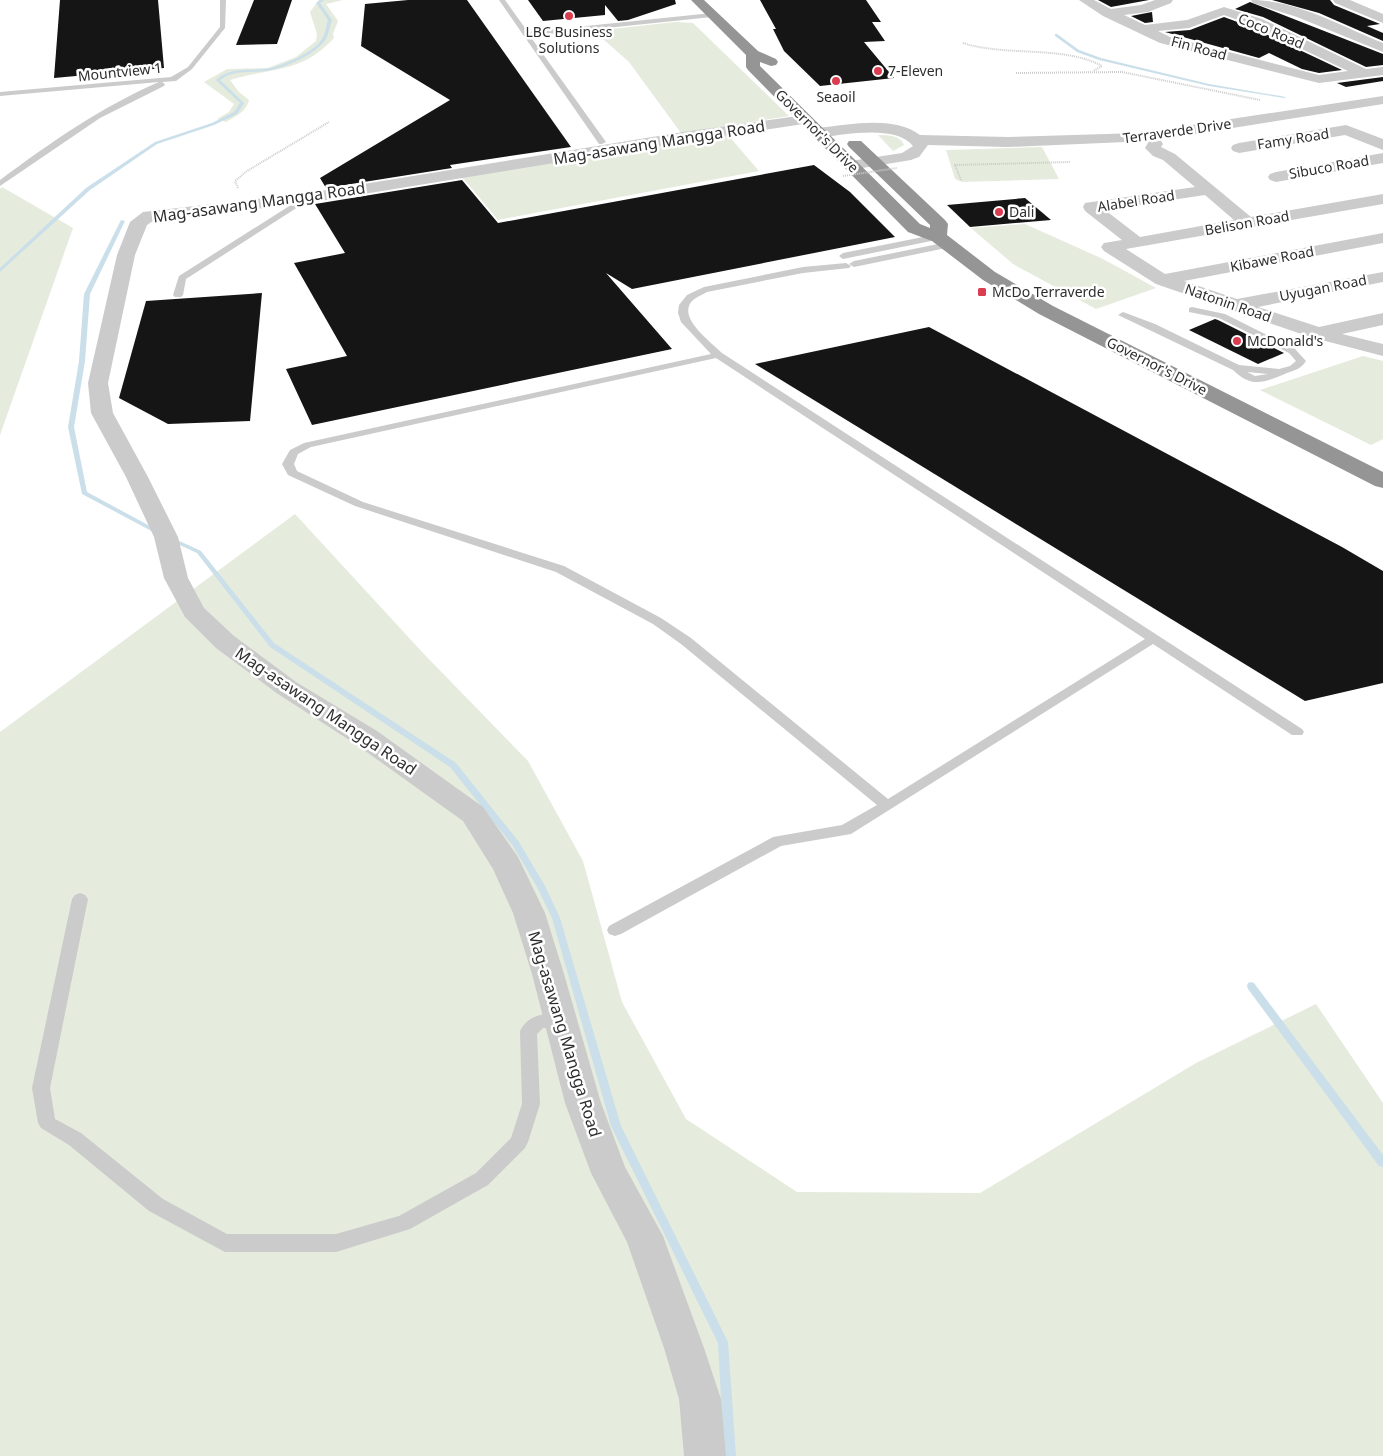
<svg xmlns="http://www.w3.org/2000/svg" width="1383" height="1456" viewBox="0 0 1383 1456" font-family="'Noto Sans',sans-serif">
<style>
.green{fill:#e5ebdd}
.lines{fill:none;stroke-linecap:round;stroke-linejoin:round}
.stream{fill:#cadfe9;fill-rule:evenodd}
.building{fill:#151515}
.path{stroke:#cbcbcb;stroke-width:2;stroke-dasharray:1 1;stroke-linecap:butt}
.lane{fill:#cbcbcb;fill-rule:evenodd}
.street{fill:#cbcbcb;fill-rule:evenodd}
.highway{fill:#959595;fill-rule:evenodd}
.path-bridge{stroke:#cbcbcb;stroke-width:2;stroke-dasharray:1 1;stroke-linecap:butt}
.poi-dot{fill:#da3c50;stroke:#fff;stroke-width:2}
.labels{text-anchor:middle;stroke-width:5;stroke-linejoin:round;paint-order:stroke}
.far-street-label{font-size:14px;fill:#2e2e2e;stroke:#fff}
.far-poi-label{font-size:14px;fill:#2e2e2e;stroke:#fff;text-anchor:start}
.street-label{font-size:16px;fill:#2e2e2e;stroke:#fff}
</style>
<rect width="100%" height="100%" fill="#fff"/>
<!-- green -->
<g class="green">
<path d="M319,0H343L326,4L338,21L333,34L334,38C301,74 272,67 230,80L239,92L249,100C246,112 236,116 226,122L217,119L229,112L234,104L204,82L227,69L268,68L296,57L316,41L317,34L310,12Z"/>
<polygon points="675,22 693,23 789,116 681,133 629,62 594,31"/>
<polygon points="728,135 759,171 498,220 462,177"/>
<path d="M878,135C887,135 900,135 904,145L893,151Z"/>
<polygon points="1042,147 1059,179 962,182 955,179 946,150"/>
<polygon points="2,187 73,228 0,435 0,189"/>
<polygon points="1025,224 1103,259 1156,288 1096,309 1013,264 971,228"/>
<polygon points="1363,356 1383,361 1383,439 1371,445 1260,390"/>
<polygon points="295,514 423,653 528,761 583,861 622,1002 686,1119 797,1192 980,1193 1196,1063 1316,1004 1383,1103 1383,1456 0,1456 0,732"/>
</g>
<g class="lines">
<!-- stream -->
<g class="stream">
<path d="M320,0H324L320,3L332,20C330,26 329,33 326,39C317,54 283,69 265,71C249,73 234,69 220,80L244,103L237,114L214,125L157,144L90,190L0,272V268L86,188L155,142L212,123L234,112L240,103L216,80C230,67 247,71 264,69C280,67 314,53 322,39C326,33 326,26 328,20L316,3Z"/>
<polygon points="1055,34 1057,34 1079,50 1101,58 1209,84 1286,97 1284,98 1209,86 1099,60 1077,52 1055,36"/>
<polygon points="121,220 125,221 90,294 85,361 74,427 87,492 161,532 162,533 161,534 159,535 82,494 68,427 79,361 84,294"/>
<polygon points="171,537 201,551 274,643 456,763 519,842 545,886 560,918 621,1126 728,1342 736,1456 724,1456 718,1343 611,1126 552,918 537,887 513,846 450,767 270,647 197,553 169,540 168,539"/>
<polygon points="1251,982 1254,983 1383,1155 1383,1167 1379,1166 1248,989 1247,986 1248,983"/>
</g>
</g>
<!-- building -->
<g class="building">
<polygon points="60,0 158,0 164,68 54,78"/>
<polygon points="254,0 292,0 277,44 236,45"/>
<polygon points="408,0 467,0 571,147 450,165 452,168 326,188 320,178 450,100 361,46 365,4"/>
<polygon points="528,0 675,0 676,4 628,20 618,21 605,5 605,15 543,21"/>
<polygon points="760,0 866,0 881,22 872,22 885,41 864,42 894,78 820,86 784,51 773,29 776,29"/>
<polygon points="1098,0 1149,0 1111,7"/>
<polygon points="1272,0 1330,0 1334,5 1380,24 1367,26 1383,33 1383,41 1319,13"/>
<polygon points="1250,2 1383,54 1383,65 1366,67 1263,17 1235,9"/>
<polygon points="1152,12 1153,22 1145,23 1131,16"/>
<polygon points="1224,17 1251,27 1342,70 1319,73 1302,69 1269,53 1259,58 1165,32 1190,30"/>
<polygon points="1383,77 1383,81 1346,87 1337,83"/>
<polygon points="814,165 850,192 895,237 632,289 606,273 672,349 312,425 286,369 347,356 294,263 345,253 315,204 462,180 498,223"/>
<polygon points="1025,198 1051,220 970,227 947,205"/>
<polygon points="262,293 250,421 168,424 119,398 146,301"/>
<polygon points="1215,319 1218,320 1284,353 1258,364 1189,330"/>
<polygon points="929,327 1342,547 1383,571 1383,683 1305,701 755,364"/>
</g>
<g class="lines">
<!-- path -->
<g class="path">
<path d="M963,43C1007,57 1063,45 1102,66L1093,71"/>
<polyline points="1016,73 1122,72 1260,100"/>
<polyline points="961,180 955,165 1070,162"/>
<polyline points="238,188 235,181 247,171 329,122"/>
</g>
<!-- lane -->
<g class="lane">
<path d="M220,0H226L225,28L192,69L176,81L162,82L165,84L164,86L100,118L0,186V180C50,143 101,107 159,82L0,96V92L171,77L188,67L220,27Z"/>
<polygon points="499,0 505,0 528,32 712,13 715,15 712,17 530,36 606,142 602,144 599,144"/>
<polygon points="305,196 312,198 186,279 183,295 181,297 175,297 173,295 179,276"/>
<polygon points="938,234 942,237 941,239 843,259 839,256 843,253"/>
<polygon points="948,242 951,243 951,247 854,267 849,264 854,261"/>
<path d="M846,263L851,266L849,268L803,273L707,292C700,296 691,299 689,306C683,322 712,343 722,353L1302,729L1304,732L1302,735H1292L1153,644L851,834L781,846L621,934L615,936L609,934L607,930L609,926L773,837L842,825L877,805L681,644L653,624L556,572L355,506L288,475L282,464L290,450L304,443L711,354L681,322L678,313L679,305L687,295L704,287L803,267ZM716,358L1145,639L888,799L691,638L661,618L564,566L363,502L297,471L294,464L298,454L311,447Z"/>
<path d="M1192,307L1225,314L1295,349L1306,361C1301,369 1295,370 1287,373C1265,382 1252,389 1233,370L1118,315L1123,312L1155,324L1239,365L1279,369L1290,366L1296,361L1289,353L1219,318L1189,312V308ZM1247,372L1268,374L1255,376Z"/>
<path d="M80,893L85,895L88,899L50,1088L55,1119L81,1133L163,1199L227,1234H336L399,1216L476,1173L511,1138L522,1104L520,1031C529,1013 549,1011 567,1017L569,1022L567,1027L561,1029L543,1028L537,1034L540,1104L528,1142L525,1148L488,1185L410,1229L336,1252H225L149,1211L69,1145L41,1128L38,1123L32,1088L72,899L75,895Z"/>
</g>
<!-- street -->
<g class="street">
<path d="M1079,0H1094L1111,9L1141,5L1155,0H1173L1171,3L1148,12L1124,15L1145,25L1187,20L1224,7L1262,19L1366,69L1383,67V75L1319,83L1160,43L1103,16ZM1224,15L1252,25L1348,71L1319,75L1170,37L1158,31L1189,28Z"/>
<path d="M1251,0C1297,0 1341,26 1383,43V52L1297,17L1253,3Z"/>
<polygon points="1333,0 1350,0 1383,14 1383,23 1335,3"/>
<path d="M1383,96V104L1157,140L1161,141L1163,144L1161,147L1175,154L1251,217L1383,194V204L1126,249L1165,274L1383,233V243L1184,281L1237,299L1383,272V282L1258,307L1319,327L1383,313V325L1342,334L1383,344V356L1310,337L1156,284L1104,251L1101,247L1104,243L1122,240L1085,211L1083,207L1085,203L1195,187L1163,160L1153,156L1145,148L1149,141L1008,147L928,145L919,157L911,160L850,170L844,168L842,165L844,162L902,153L913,146C895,124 843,135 818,138L813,136L810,133L813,130L818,128C849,125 893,115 920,135L1008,137L1139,133ZM1205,195L1234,220L1140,237L1105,210Z"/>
<polygon points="805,115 810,117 813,120 810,123 683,142 308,203 153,221 147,225 135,255 108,383 113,413 148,477 178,537 188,578 204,608 234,636 296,682 377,731 483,807 518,857 545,913 564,974 601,1103 625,1167 663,1236 704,1348 721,1399 726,1456 684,1456 679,1399 664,1348 627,1242 591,1173 565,1103 532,974 513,913 493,869 463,821 357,745 278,694 216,648 185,617 164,578 154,537 126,477 91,413 88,383 117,255 130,222 143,212 308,193 683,132"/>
<polygon points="1346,125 1383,139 1383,150 1345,135 1239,153 1233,151 1231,148 1233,145 1239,143"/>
<polygon points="1383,153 1383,163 1276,182 1270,180 1268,177 1270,174 1276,172"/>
</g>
<!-- highway -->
<polygon class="highway" points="691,0 704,0 758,51 776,59 778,62 776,65 771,66 760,62 760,66 920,224 930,228 930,225 849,147 847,144 849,141 861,141 945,220 948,224 947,235 995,272 1053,306 1383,472 1383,488 1375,486 1039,314 983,280 932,241 908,232 748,70 746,67 746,55"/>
<!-- path-bridge -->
<polyline class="path-bridge" points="843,176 897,168"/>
</g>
<!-- markers -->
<g class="poi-dot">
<circle cx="569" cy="16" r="5"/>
<circle cx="878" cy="71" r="5"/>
<circle cx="836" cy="81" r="5"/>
<circle cx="999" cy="212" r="5"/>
<rect x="977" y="287" width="10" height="10" rx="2.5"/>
<circle cx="1237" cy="341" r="5"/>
</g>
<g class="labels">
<!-- far-street labels -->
<g class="far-street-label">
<text transform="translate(1271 31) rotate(23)" y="5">Coco Road</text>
<text transform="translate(1199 48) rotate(15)" y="5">Fin Road</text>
<text transform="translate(120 72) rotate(-6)" y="5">Mountview 1</text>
<text transform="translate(817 131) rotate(45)" y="5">Governor's Drive</text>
<text transform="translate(1177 131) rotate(-8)" y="5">Terraverde Drive</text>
<text transform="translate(1293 139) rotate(-9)" y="5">Famy Road</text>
<text transform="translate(1329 167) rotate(-10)" y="5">Sibuco Road</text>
<text transform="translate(1136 201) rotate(-9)" y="5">Alabel Road</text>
<text transform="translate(1247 223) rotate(-10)" y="5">Belison Road</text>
<text transform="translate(1272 259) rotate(-11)" y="5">Kibawe Road</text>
<text transform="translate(1323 288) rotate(-11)" y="5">Uyugan Road</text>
<text transform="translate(1228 303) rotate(19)" y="5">Natonin Road</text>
<text transform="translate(1157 366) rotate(27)" y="5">Governor's Drive</text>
</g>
<!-- far-poi labels -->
<g class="far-poi-label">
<text x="569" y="37" text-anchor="middle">LBC Business<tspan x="569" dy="16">Solutions</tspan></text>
<text x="888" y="76">7-Eleven</text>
<text x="836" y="102" text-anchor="middle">Seaoil</text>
<text x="1009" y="217">Dali</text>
<text x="992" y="297">McDo Terraverde</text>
<text x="1247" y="346">McDonald's</text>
</g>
<!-- street labels -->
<g class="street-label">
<text transform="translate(659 142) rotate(-9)" y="6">Mag-asawang Mangga Road</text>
<text transform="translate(259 202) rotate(-8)" y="6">Mag-asawang Mangga Road</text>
<text transform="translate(326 711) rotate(34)" y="6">Mag-asawang Mangga Road</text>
<text transform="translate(565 1034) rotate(73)" y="6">Mag-asawang Mangga Road</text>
</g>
</g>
</svg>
